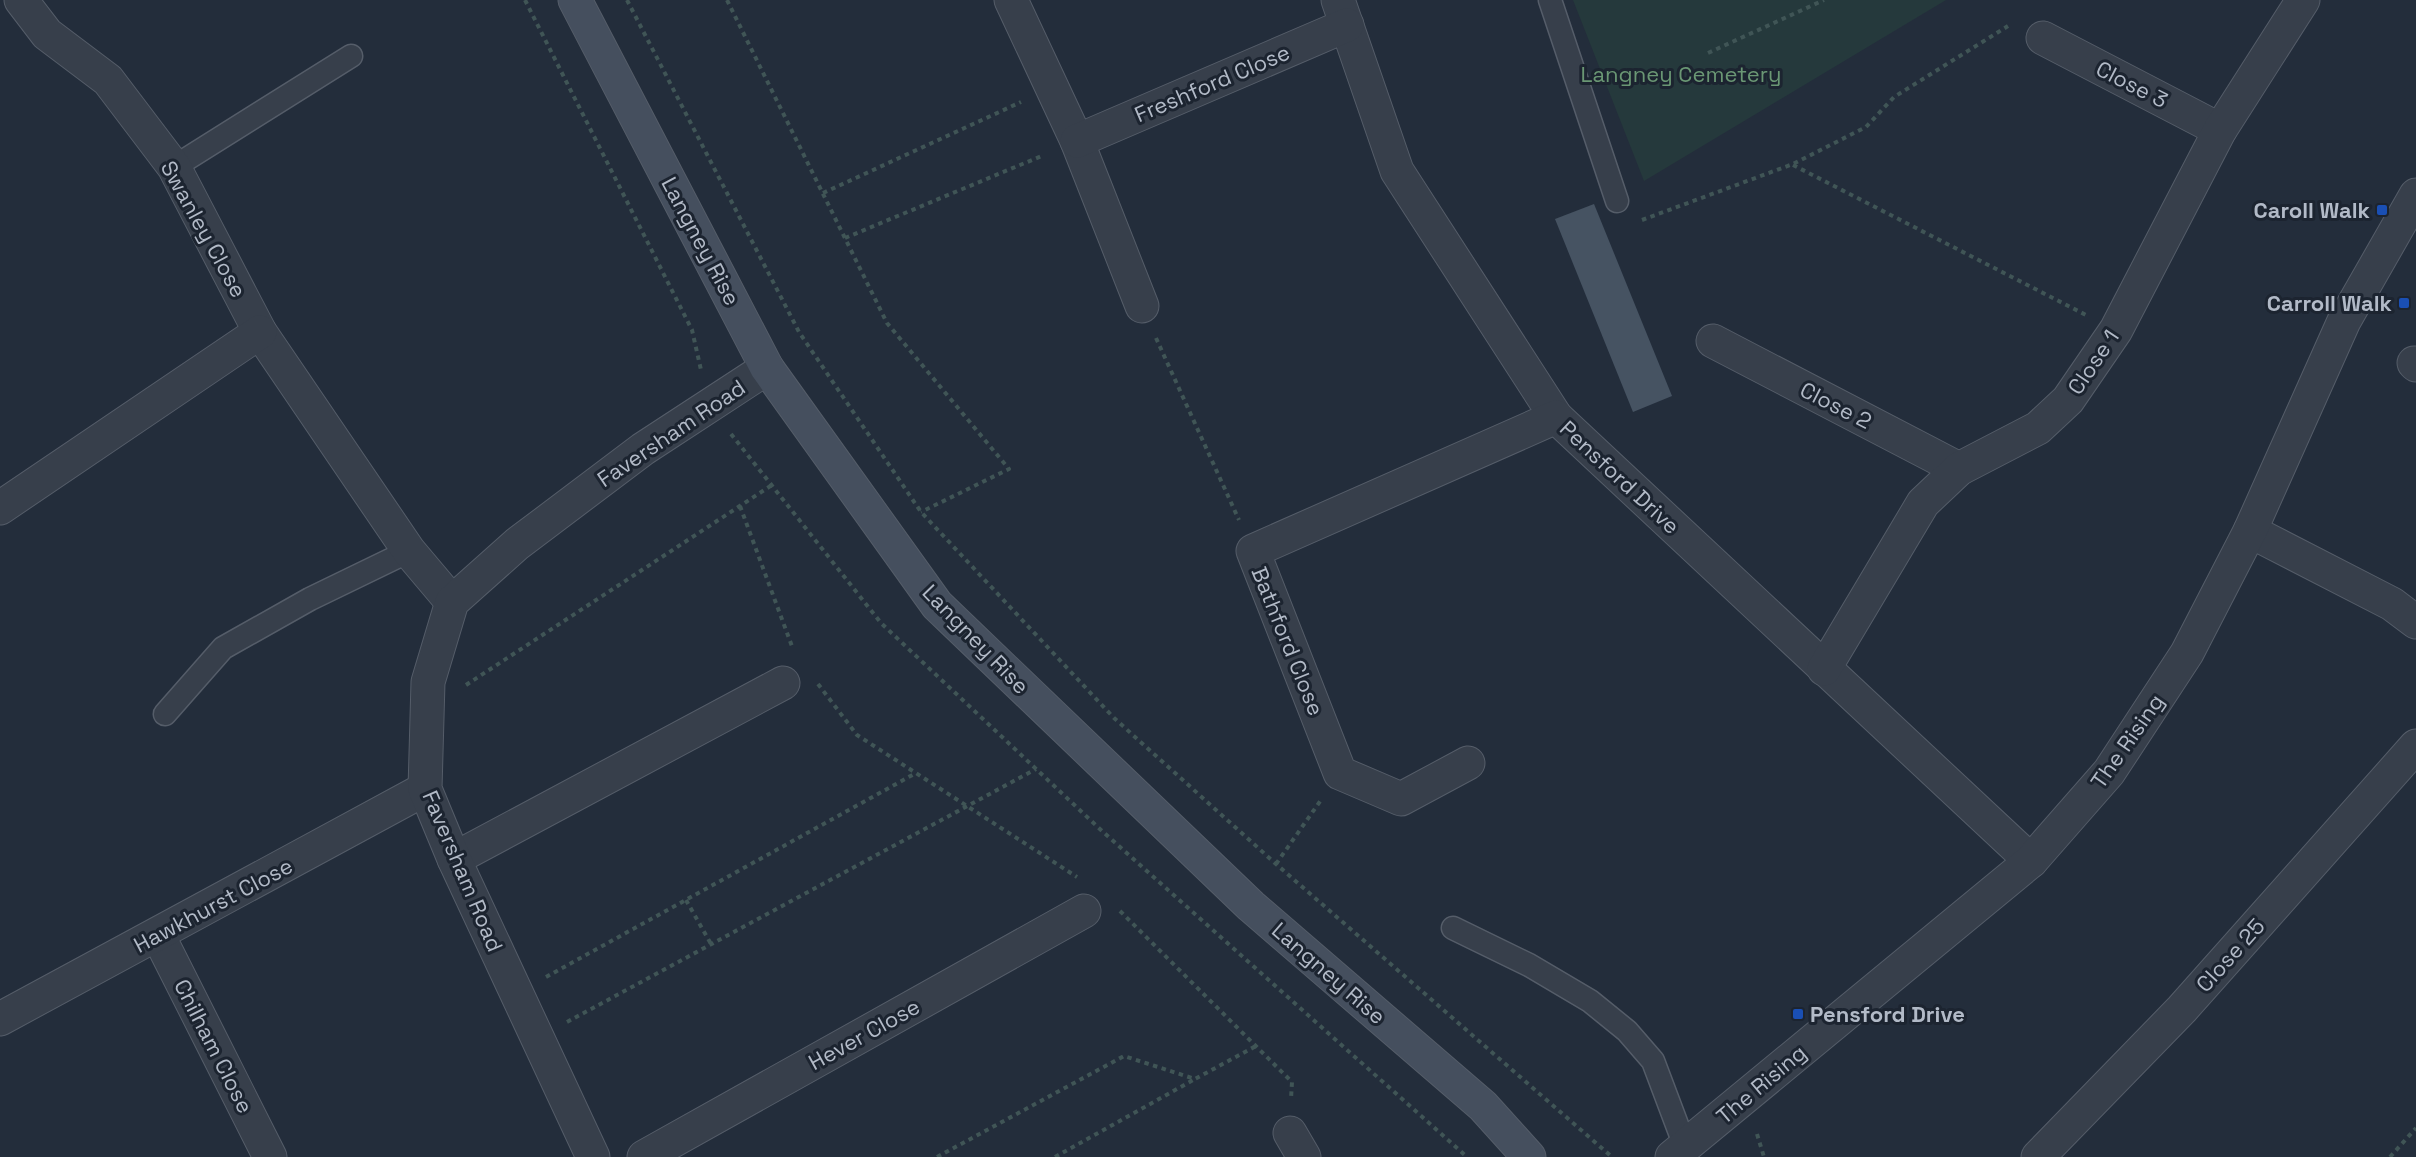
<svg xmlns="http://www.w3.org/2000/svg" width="2416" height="1157" viewBox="0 0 2416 1157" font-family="'Space Grotesk',sans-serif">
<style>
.green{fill:#25393c}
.building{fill:#465362}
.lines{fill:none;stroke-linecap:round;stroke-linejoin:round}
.lane-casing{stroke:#555d69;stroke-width:25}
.street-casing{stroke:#555d69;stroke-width:35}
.secondary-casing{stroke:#555d69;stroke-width:35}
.path{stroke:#405556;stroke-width:4;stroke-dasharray:4.5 4.5;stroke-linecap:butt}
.lane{stroke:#373f4b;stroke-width:22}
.street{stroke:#373f4b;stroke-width:33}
.secondary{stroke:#454f5e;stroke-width:33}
.transit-dot{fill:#1a4fb4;stroke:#1c2430;stroke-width:2}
.labels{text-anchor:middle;stroke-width:6;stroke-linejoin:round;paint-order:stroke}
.park-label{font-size:22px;fill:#6a9774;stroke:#1c2430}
.street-label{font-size:22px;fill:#b2bac7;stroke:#1c2430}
.poi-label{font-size:22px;font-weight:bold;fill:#b2bac7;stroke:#1c2430;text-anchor:end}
</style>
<rect width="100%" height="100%" fill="#232d3b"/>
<!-- green -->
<polygon class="green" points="1573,0 1946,0 1644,181"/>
<!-- building -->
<polygon class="building" points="1594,204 1672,396 1633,412 1555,219"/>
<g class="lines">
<!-- lane casing -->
<g class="lane-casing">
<g id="lane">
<polyline points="1550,0 1617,201"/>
<polyline points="174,167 351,56"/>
<polyline points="165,714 223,648 310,599 409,551"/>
<polyline points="1453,928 1529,965 1590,1001 1627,1031 1653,1061 1685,1146"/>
</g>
</g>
<!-- street casing -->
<g class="street-casing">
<g id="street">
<polyline points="21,0 47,34 108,80 174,167 260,332 409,551 452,602"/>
<polyline points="1011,0 1077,141 1142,306"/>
<polyline points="1338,0 1397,171 1556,417 2031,861"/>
<polyline points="2043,38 2220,130"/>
<polyline points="1077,141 1347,25"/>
<polyline points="1713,341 1959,469"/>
<polyline points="2414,363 2416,365"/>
<polyline points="0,508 260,332"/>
<polyline points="2250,531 2392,604 2416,622"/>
<polyline points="1824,669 1923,503 1959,469 2038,428 2068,400 2116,330 2220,130 2303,0"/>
<polyline points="1468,763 1401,799 1340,773 1253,551 1556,417"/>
<polyline points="454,859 783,683"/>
<polyline points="158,935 270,1157"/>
<polyline points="0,1019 425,789"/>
<polyline points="1290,1133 1304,1157"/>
<polyline points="593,1157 454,859 425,789 428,682 452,602 517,544 643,449 767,368"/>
<polyline points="644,1157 1084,911"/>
<polyline points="1672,1157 2031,861 2109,772 2187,653 2250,531 2344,321 2416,195"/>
<polyline points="2038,1157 2182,1009 2416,746"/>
</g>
</g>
<!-- secondary casing -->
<g class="secondary-casing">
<polyline id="secondary" points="575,0 767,368 937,605 1251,906 1483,1106 1529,1157"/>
</g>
<!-- path -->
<g class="path">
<polyline points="525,0 692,330 701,370"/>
<polyline points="627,0 799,332 921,512 1114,718 1276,864 1612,1157"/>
<polyline points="727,0 887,323 1009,469 921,512"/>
<polyline points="1708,53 1824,0"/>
<polyline points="1793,165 2086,315"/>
<polyline points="823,193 1021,102"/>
<polyline points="1642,220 1793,164 1866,127 1894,97 2008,26"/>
<polyline points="845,238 1044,155"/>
<polyline points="1156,338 1239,520"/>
<polyline points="731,434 881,623 1102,831 1467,1157"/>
<polyline points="740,506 793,649"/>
<polyline points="818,684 857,735 1077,877"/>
<polyline points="466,685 772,485"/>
<polyline points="1276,864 1321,800"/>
<polyline points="686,900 711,944"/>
<polyline points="1120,911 1292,1082 1291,1099"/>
<polyline points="546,977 916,773"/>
<polyline points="567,1022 1036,769"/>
<polyline points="1757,1134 1764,1157"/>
<polyline points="937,1157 1124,1056 1195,1079 1256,1046"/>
<polyline points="1055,1157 1195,1079"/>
<polyline points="2390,1157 2416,1128"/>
</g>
<!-- lane -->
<use href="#lane" class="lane"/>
<!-- street -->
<use href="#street" class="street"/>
<!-- secondary -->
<use href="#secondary" class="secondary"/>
</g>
<!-- markers -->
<g class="transit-dot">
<rect x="2376" y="204" width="12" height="12" rx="3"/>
<rect x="2398" y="297" width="12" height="12" rx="3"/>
<rect x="1792" y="1008" width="12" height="12" rx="3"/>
</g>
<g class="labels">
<!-- park labels -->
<g class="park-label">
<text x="1681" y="82">Langney Cemetery</text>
</g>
<!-- street labels -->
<g class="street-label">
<text transform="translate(1212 83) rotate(-23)" y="8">Freshford Close</text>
<text transform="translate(2132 84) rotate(27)" y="8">Close 3</text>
<text transform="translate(204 229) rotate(61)" y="8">Swanley Close</text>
<text transform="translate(701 241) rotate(62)" y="8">Langney Rise</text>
<text transform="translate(2093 362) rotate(-56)" y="8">Close 1</text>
<text transform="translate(1836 405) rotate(27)" y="8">Close 2</text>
<text transform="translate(671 433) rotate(-34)" y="8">Faversham Road</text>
<text transform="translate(1620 477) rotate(43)" y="8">Pensford Drive</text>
<text transform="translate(976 639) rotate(46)" y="8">Langney Rise</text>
<text transform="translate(1288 641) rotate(68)" y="8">Bathford Close</text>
<text transform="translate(2127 741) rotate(-55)" y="8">The Rising</text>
<text transform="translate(463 871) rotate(67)" y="8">Faversham Road</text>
<text transform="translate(213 905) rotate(-28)" y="8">Hawkhurst Close</text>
<text transform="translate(2230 955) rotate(-48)" y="8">Close 25</text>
<text transform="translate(1329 973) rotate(41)" y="8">Langney Rise</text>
<text transform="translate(864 1034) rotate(-29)" y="8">Hever Close</text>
<text transform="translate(214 1046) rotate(63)" y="8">Chilham Close</text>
<text transform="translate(1761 1084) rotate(-40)" y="8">The Rising</text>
</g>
<!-- poi labels -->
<g class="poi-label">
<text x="2370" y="218">Caroll Walk</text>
<text x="2392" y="311">Carroll Walk</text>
<text x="1810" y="1022" text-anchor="start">Pensford Drive</text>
</g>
</g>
</svg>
